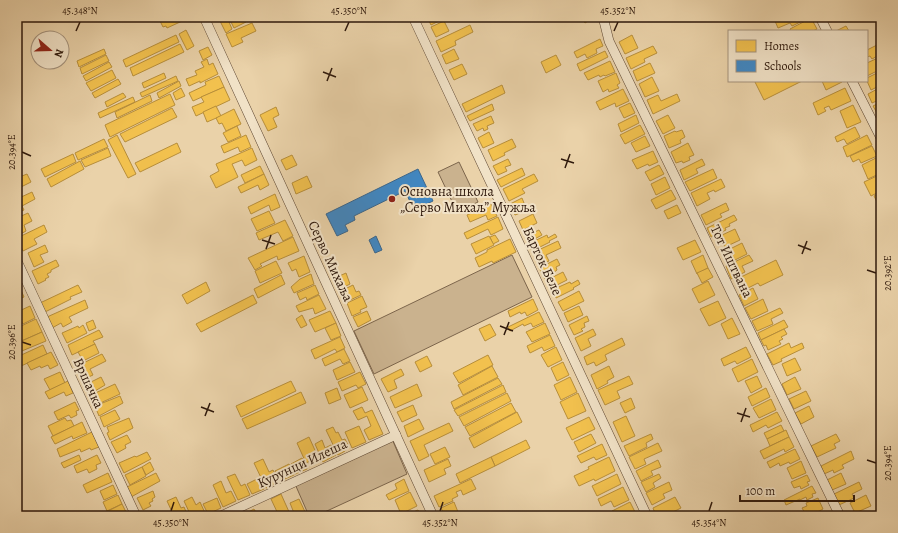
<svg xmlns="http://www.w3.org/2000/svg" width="898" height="533" viewBox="0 0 898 533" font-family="Alegreya,serif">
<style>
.green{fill:#cab28e;stroke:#7c654c}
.homes{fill:#f2c14e;stroke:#b78e3a}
.schools{fill:#3f88c5;stroke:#3a668d}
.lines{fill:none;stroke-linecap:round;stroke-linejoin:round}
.street-casing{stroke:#5d4632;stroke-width:10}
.street{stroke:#f1e2c7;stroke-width:9}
.ticks{fill:none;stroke:#2e180b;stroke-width:1.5}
.poi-dot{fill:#8f2418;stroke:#f1e2c7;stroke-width:1.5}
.labels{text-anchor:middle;stroke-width:4;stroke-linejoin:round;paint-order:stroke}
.poi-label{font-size:14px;fill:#2e180b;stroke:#f1e2c7;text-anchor:start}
.street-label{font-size:14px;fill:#2e180b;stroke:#f1e2c7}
.neatline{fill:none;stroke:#2e180b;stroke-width:1.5}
.ticks-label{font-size:10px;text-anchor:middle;fill:#2e180b}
</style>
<rect width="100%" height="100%" fill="#ead2a9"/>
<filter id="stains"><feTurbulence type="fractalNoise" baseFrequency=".005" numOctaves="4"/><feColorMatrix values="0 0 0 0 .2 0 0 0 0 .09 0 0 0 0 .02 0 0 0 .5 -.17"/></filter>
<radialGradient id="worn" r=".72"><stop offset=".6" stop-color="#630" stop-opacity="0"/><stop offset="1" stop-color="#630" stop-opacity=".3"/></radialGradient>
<!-- green -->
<g class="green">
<polygon points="459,162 478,202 457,212 438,172"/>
<polygon points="512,255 532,297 374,374 354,331"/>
<polygon points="392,439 407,474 316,516 309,516 295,484"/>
</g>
<!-- homes -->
<g class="homes">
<polygon points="162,17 191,17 167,28 166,26 163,27 160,21 163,19"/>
<polygon points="222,17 244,17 246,22 234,28 231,22 229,22 232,29 226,33 219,19"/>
<polygon points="427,17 439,17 438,18 439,21 431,25"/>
<polygon points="581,17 594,17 585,23"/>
<polygon points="782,17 811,17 792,26 790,23 778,28 775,21"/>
<polygon points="811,18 817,29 813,31 791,31 790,29"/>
<polygon points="444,21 449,31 436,37 431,27"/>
<polygon points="252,23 256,31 241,38 243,42 232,47 226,34"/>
<polygon points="470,25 473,32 455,41 456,45 441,52 436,41"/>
<polygon points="846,26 849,31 836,31"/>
<polygon points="186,30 194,46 187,50 179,34"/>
<polygon points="176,35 179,42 126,67 123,60"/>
<polygon points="632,35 638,48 625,54 619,42"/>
<polygon points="600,39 603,46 596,49 597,53 587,58 585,54 577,58 574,52"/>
<polygon points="881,43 881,54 872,59 870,56 867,57 867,50"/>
<polygon points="180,44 184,52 133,76 130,68"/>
<polygon points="653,46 657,53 644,59 645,62 631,69 626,58"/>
<polygon points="208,47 212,55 203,60 199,51"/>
<polygon points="104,49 106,54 79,67 77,61"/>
<polygon points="454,49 459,59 446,64 442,55"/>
<polygon points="605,51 608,57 580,71 577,64"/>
<polygon points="106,55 109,61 82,74 80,68"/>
<polygon points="556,55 561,65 546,73 541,62"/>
<polygon points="880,57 881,69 867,76 867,63"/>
<polygon points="207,59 209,65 213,63 218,74 200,83 200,81 189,86 186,79 197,75 195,71 204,67 201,62"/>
<polygon points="610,61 615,72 605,76 604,75 600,77 599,75 588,80 584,73"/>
<polygon points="109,62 112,67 86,81 83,76"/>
<polygon points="650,63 655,73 637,81 633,71"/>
<polygon points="462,64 467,74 454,80 449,70"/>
<polygon points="112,70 116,78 91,91 86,83"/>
<polygon points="879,72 881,76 881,85 871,90 867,81 867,78"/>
<polygon points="164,73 166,78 144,88 142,83"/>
<polygon points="616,73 620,83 617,85 619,88 609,92 608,89 603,92 598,81"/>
<polygon points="176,76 178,81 142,97 140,93"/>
<polygon points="219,76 224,87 193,101 189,93 206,85 205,82"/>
<polygon points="652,77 659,91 645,97 639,84"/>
<polygon points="118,79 121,84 95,98 92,93"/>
<polygon points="179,81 181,86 159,98 157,93"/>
<polygon points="758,81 802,81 764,100 755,82"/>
<polygon points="822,81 841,81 842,82 826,90"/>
<polygon points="502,85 505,93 466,112 462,104"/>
<polygon points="224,87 230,100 196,116 192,107 204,102 201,97"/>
<polygon points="881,87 881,99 872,103 868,94"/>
<polygon points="181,88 185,96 176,100 173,93"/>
<polygon points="845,88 851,101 831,110 829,106 824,108 826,111 818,115 813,103"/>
<polygon points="623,89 629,101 616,107 615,103 600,110 596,102"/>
<polygon points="123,93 126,97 107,107 105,102"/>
<polygon points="170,94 175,105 110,137 105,125"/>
<polygon points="677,94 680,101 653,114 647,100 658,95 661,101"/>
<polygon points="150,95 152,101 117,118 115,112"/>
<polygon points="133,97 135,102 100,118 98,113"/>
<polygon points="881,102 881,114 878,115 873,106"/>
<polygon points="630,103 635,113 624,118 619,108"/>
<polygon points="492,104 494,110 470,121 467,116"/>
<polygon points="853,105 861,122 847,128 840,111"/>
<polygon points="216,106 221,116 207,122 203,112"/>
<polygon points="276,107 279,115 273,118 277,127 268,131 260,115"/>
<polygon points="172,108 177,117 125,142 120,134"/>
<polygon points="234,109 241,124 226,131 222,123 219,124 216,118"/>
<polygon points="636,115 639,123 621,132 618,124"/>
<polygon points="668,115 675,128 663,134 656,121"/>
<polygon points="491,116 494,123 487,126 488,129 484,131 483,128 477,131 473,124"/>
<polygon points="640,125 645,134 625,144 620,135"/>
<polygon points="237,126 241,136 228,142 223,133"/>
<polygon points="855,127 860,137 847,144 844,139 837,142 835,137"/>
<polygon points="682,130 685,137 680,140 681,143 669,148 664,136 675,131 676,132"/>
<polygon points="489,132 494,143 483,148 478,138"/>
<polygon points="117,135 136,174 128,178 108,140"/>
<polygon points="246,135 251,147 240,152 238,147 224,153 221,146"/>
<polygon points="867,135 872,145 847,157 843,147"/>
<polygon points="645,136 650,146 636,152 631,143"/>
<polygon points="104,139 108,147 78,160 75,153"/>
<polygon points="512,139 516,147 504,153 505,155 493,161 488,150"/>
<polygon points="177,143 181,152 140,172 135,163"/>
<polygon points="688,143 694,155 689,157 690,160 683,163 682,161 676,163 671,152"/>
<polygon points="872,146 877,156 861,163 859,159 853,162 850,156"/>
<polygon points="108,148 111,156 85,167 81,160"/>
<polygon points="252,148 257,160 245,166 242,160 232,164 238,177 216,188 210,176 219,171 216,164"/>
<polygon points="653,151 658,162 649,166 648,164 637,169 632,160"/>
<polygon points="73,154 76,162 45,177 41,169"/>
<polygon points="292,155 297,165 286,170 281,160"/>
<polygon points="878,157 881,164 881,173 868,179 862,165"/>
<polygon points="508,159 511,165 505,167 507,171 498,175 493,166"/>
<polygon points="702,159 705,165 696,169 698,173 684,180 680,170"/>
<polygon points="80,161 84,169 51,187 47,179"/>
<polygon points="659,165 664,174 650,181 645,172"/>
<polygon points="260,166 264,174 245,183 241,175"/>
<polygon points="522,168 525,175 501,187 497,180"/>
<polygon points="713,169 717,178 690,191 685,182"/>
<polygon points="27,174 31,182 17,189 17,178"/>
<polygon points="264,174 269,185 260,190 258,185 241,193 238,187"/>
<polygon points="534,174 538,181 522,189 525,193 509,201 503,189"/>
<polygon points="881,174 881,191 871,196 864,182"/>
<polygon points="307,176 312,187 296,194 292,183"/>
<polygon points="665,177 670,188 656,195 651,184"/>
<polygon points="721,179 725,187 715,192 714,190 707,193 710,199 697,206 691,193"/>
<polygon points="671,190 676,199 656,209 651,200"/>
<polygon points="32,192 35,199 22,206 24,210 17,213 17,199"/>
<polygon points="881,192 881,205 879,206 874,196"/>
<polygon points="275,194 280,207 271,211 269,205 251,214 248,207"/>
<polygon points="522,198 524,203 517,206 520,213 515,215 510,204"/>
<polygon points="726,203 729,210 720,214 722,217 706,225 701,215"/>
<polygon points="491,204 497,216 488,220 486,215 470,222 467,215"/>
<polygon points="677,205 681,213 668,219 664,211"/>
<polygon points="269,211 275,223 257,231 251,219"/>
<polygon points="28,213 32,221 24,225 26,231 17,236 17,218"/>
<polygon points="533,214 537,223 523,230 519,221"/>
<polygon points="734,215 737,220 729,224 730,226 725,228 726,230 711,237 707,228"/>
<polygon points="498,217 503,229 491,235 488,229 467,239 464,233"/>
<polygon points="285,220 293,236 283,241 278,232 259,240 256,233"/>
<polygon points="44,225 47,232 34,239 37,244 23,251 17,238"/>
<polygon points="735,229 740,240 725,247 720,236"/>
<polygon points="539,230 542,235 529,242 526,236"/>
<polygon points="555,234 557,237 549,241 550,242 532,251 528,244 547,235 548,238"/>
<polygon points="495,235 499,241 493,244 490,237"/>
<polygon points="489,236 494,245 476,254 471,244"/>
<polygon points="293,237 299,251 278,260 277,256 260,264 262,266 255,270 248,258"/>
<polygon points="510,239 516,252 493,263 492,261 479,267 475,258 487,252 487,250"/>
<polygon points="695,240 701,252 683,260 677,248"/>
<polygon points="558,241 561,248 546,255 549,261 540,265 534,252"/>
<polygon points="742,243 747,254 733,261 728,250"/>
<polygon points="45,245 48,252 40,255 44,262 34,267 28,253"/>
<polygon points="703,255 708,268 697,274 691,261"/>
<polygon points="749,255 753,261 742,266 745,272 731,279 726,266"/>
<polygon points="304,256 310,272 299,277 296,269 292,271 288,263"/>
<polygon points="557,259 560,265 556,267 557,270 553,273 554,275 545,279 539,268"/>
<polygon points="56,260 59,266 51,270 51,272 47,274 49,277 45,279 46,280 38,284 32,271"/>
<polygon points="776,260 783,275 760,286 758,283 746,289 741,277"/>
<polygon points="276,261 282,273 260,283 255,271"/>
<polygon points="708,268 713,277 702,283 697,273"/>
<polygon points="563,272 567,280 551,288 547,280"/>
<polygon points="346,273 350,284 340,289 335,278"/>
<polygon points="311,274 314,284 294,293 291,287 300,279"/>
<polygon points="281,275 285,284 258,298 254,289"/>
<polygon points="578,280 580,284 573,288 574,289 556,298 552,290 570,282 571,284"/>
<polygon points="708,281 715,295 699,303 692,289"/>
<polygon points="206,282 210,291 187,304 182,295"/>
<polygon points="18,283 24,297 17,300 17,284"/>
<polygon points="78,285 82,292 70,297 71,299 45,312 40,303"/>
<polygon points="315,285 319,294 307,300 306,297 300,300 297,293"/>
<polygon points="353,285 356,292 359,291 361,295 346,302 341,291"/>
<polygon points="753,288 758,299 744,306 739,295"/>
<polygon points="579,291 584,301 563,311 558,302"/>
<polygon points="253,295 257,303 201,332 196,324"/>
<polygon points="319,295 326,309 315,314 313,308 299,312 296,306"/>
<polygon points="362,296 367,307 360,310 361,312 352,316 347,303"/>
<polygon points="533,299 538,310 527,316 525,312 521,314 520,312 510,317 508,311"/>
<polygon points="763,299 768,311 751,319 745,308"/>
<polygon points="85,300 88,308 69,317 72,322 63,327 61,323 52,328 47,317"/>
<polygon points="718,301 726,318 709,326 700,309"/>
<polygon points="30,306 35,318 23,324 22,322 20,323 18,320 17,321 17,312"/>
<polygon points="579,306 583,315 568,322 564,313"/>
<polygon points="780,308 783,313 771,319 773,324 757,331 752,321"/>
<polygon points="330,311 336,323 315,332 309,320"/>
<polygon points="367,311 371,320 358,327 353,317"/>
<polygon points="539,312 544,322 533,327 531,323 524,326 523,324 510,331 508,327"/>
<polygon points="302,315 307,325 301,328 296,319"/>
<polygon points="587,316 589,321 584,323 585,327 581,329 583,331 574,335 569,325"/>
<polygon points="732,318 740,334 728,339 721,324"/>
<polygon points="36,319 42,332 17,343 17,328"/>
<polygon points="93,320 96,328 89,331 86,323"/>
<polygon points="784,320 788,327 761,340 758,333"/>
<polygon points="336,323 341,336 331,340 325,328"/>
<polygon points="545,323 550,334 532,342 526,332"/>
<polygon points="490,324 496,335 485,341 479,329"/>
<polygon points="83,325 87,333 67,343 62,333 78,326 79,328"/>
<polygon points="593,329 596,335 588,339 591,346 581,351 575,338"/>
<polygon points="784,329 787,334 781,337 783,339 779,341 781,344 768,350 766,345 764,346 761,340"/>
<polygon points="99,330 103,337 93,341 95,344 72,355 68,345"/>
<polygon points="42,332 46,341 17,353 17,343"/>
<polygon points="550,335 555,346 544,351 542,347 530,353 527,346"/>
<polygon points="340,337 345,348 337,352 335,349 315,359 311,350"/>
<polygon points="622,338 625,345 605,355 607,360 596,366 594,362 587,365 584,357"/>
<polygon points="789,343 791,348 802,343 804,348 781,359 782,361 773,365 767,354"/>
<polygon points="95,344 99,353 83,361 78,352"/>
<polygon points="43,345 47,354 19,367 17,362 17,357"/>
<polygon points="556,347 562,360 548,367 541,355"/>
<polygon points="746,347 751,357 737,364 735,361 724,366 721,359"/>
<polygon points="344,349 350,361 343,364 340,359 325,366 322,359"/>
<polygon points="51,352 58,365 50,369 48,365 41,368 40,366 31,370 27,363"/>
<polygon points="102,354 106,361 90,369 93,375 84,379 77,366"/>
<polygon points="488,355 493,365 459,383 453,373"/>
<polygon points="427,356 432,366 420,372 415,362"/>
<polygon points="795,358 801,370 787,376 782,364"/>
<polygon points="752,359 758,372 738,382 732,369"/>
<polygon points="350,362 355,372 337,380 333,370"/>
<polygon points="563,362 569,375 557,381 551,368"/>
<polygon points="492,366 498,377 463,395 458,385"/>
<polygon points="609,366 614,377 607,381 608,383 597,389 591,375"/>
<polygon points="401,369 404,375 394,380 397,388 388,392 381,379"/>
<polygon points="60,372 65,383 50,390 44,379"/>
<polygon points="360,372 366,384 358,388 356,385 342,391 338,382"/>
<polygon points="629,376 633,384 617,391 620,398 605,405 598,390"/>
<polygon points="757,376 762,387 751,393 745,381"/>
<polygon points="101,377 105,385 95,391 91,382"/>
<polygon points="570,377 577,392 561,400 554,385"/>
<polygon points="795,377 801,389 787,395 782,384"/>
<polygon points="498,378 502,384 454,409 451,402"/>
<polygon points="68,381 73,393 66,396 64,392 49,399 45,392"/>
<polygon points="291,381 296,391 241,417 236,406"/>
<polygon points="115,384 120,394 96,405 91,395"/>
<polygon points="417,384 422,396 395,408 390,397"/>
<polygon points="503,385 506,392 458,416 454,410"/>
<polygon points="362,387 368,400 350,408 344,395"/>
<polygon points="337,388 341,399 329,404 325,393"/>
<polygon points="766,388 770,397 752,406 748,397"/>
<polygon points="806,391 811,401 794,409 789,399"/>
<polygon points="301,392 306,403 247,429 242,419"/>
<polygon points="507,393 511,401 464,426 459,417"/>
<polygon points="578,393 586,411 568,419 560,402"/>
<polygon points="120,396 123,403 99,416 95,406"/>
<polygon points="631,398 635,408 625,413 620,403"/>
<polygon points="771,399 776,410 759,418 753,408"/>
<polygon points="75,402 79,410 76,411 77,415 71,418 69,415 58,420 54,412"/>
<polygon points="511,403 516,412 470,436 465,427"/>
<polygon points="413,405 417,415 402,422 397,412"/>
<polygon points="809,406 814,417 801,424 795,413"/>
<polygon points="362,407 365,413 372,410 383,434 369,440 364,430 371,426 367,416 358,420 353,411"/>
<polygon points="115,410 120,419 104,427 100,417"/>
<polygon points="517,412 522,422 474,448 469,438"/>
<polygon points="777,412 782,421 768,428 766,425 753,432 750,425"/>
<polygon points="626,416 635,436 622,442 613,422"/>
<polygon points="589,417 595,429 572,440 566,428"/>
<polygon points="65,418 67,421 71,420 74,426 53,436 48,426"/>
<polygon points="129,418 133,428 110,440 107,433 109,432 107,427"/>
<polygon points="419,419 424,429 408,437 404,426"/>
<polygon points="82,422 87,433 73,439 72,436 55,444 51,437"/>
<polygon points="449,423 453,431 424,445 429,456 419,461 410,441"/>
<polygon points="781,425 784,431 767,439 764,433"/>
<polygon points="359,426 366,442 352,448 345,432"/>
<polygon points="333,427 336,433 338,432 342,440 345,439 348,445 344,447 345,451 338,455 326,430"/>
<polygon points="786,430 789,437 770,446 767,439"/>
<polygon points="92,432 99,447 91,450 90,448 81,452 80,449 60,457 57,449"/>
<polygon points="591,434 596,443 579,452 574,442"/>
<polygon points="651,434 653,439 646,443 647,447 629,456 624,446"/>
<polygon points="836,434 840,441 834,444 836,448 817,457 811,446"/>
<polygon points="127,435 131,442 125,445 126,448 117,453 111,442"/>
<polygon points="309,437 318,457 306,463 297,443"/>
<polygon points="789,437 794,447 785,452 784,449 764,459 760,451"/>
<polygon points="322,440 325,448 331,445 336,455 323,462 315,444"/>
<polygon points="526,440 530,448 495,466 491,457"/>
<polygon points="658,443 662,451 644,459 646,464 635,469 629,457"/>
<polygon points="602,444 607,455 596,460 594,457 581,463 577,456"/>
<polygon points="445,447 450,457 435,464 430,454"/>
<polygon points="795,449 800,459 790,464 789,462 780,466 779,463 770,468 767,462"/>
<polygon points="851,451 854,459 842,465 844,468 834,473 833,470 824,474 821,466"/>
<polygon points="147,452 151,459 124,473 119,463 135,456 136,457"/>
<polygon points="79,455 81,460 64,468 61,463"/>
<polygon points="97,455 101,463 96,465 97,469 89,473 87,469 77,473 74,466"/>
<polygon points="491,457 495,466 460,483 456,474"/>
<polygon points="609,457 615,471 595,481 594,479 579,486 574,476 589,469 588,467"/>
<polygon points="302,458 307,469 295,474 291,464"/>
<polygon points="263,459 269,472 273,470 279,482 266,488 254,463"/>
<polygon points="448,459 451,466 444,469 446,474 429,482 424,470"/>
<polygon points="658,460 661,467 651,471 653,475 641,481 636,471"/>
<polygon points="801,461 806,473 792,479 787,468"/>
<polygon points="150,462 154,470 146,475 142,467"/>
<polygon points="289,464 294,475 280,481 275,471"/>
<polygon points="142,467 146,476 130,485 125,475"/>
<polygon points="108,473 112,482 87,493 83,485"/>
<polygon points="156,473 160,481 131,497 127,487"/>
<polygon points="841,473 846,484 832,490 827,480"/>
<polygon points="235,474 241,486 245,484 250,495 238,500 227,477"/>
<polygon points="617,474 621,484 597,496 592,486"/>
<polygon points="659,474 661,478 653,483 655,487 646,492 641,482"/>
<polygon points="807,475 810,481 807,482 809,485 801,489 800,486 794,488 791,482"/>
<polygon points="259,478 264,489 252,494 247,484"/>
<polygon points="404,479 409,491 389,500 386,495 397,489 395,484"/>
<polygon points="471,479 476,489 463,495 461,490 456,492 458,496 452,499 453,501 439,507 434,496"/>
<polygon points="221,481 226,493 231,491 236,501 223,507 213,485"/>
<polygon points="669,482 672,490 663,494 665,498 652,505 646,493"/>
<polygon points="859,482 862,489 852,494 854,498 839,505 834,494"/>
<polygon points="113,485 117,494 104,500 100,491"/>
<polygon points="812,486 816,493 812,494 813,497 807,500 806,497 800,500 800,499 786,505 784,500"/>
<polygon points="623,487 629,500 614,507 611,501 601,506 598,499"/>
<polygon points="153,491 155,497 152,499 153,501 149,503 151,506 143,510 137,498"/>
<polygon points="410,492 417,506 401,514 395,500"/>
<polygon points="281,494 290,514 294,513 290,503 299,499 307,516 279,516 271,499"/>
<polygon points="118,495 122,504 107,511 103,502"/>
<polygon points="866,495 871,506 855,513 850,503"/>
<polygon points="176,497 181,508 184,507 188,516 174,516 167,501"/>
<polygon points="192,497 196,505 200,502 206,515 191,516 184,501"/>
<polygon points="675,497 681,508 665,516 656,516 653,508"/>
<polygon points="217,498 221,508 208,514 203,504"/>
<polygon points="818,498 823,509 812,515 811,513 806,515 802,508 807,506 806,503"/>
<polygon points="454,502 458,512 450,516 445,516 441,508"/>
<polygon points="630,502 635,512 627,516 614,516 612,511"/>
<polygon points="122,504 128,516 98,516"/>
<polygon points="254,509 258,516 241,516"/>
<polygon points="418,510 421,516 404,516"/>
</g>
<!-- schools -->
<g class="schools">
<polygon points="418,169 433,201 414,210 405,191 354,216 355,220 345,225 348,231 337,236 326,214"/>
<polygon points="376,236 382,250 375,253 369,240"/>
</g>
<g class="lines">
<!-- street casing -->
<g class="street-casing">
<g id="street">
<polyline points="204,17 433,516"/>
<polyline points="413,17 647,516"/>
<polyline points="603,17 609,41 840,516"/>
<polyline points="820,17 827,31"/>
<polyline points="852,81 881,138"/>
<polyline points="17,261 136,516"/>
<polyline points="221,516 396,435"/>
</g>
</g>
<!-- street -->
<use href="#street" class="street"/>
</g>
<!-- ticks -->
<path class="ticks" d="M76,31L80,22M345,31L349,22M614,31L618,22M323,72L336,77M327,81L332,68M22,152L31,156M561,159L574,163M565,168L570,154M262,240L275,244M798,245L811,250M266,249L271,235M802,254L807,241M867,270L876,273M500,326L513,331M504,335L509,322M22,342L31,345M201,407L214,412M737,413L750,417M205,416L210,403M741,422L746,408M867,460L876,463M171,511L174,502M440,511L443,502M709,511L712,502"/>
<!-- markers -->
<circle class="poi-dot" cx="392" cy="199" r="4"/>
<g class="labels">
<!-- poi labels -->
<g class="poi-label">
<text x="400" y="196">Основна школа<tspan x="400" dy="16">„Серво Михаљ” Мужља</tspan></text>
</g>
<!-- street labels -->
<g class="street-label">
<text transform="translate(331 261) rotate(65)" y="5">Серво Михаља</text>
<text transform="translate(543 261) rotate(65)" y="5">Барток Беле</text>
<text transform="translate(732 261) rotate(64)" y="5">Тот Иштвана</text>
<text transform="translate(89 383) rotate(65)" y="5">Вршачка</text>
<text transform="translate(302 463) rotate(-25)" y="5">Курунци Илеша</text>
</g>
</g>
<!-- margin -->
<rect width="898" height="533" fill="none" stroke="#ead2a9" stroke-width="44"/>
<!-- legend -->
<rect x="728" y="30" width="140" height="52" fill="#f1e2c7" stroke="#a3917c"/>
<rect x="736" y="40" width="20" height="12" fill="#f2c14e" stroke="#a3917c"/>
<text x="764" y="50" font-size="12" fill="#2e180b">Homes</text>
<rect x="736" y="60" width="20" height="12" fill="#3f88c5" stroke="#a3917c"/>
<text x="764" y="70" font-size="12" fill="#2e180b">Schools</text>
<!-- north arrow -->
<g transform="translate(50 50) rotate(110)"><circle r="19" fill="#f1e2c7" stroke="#a3917c"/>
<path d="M0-3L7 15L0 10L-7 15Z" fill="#8f2418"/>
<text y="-6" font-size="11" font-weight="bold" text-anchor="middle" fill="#2e180b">N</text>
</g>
<!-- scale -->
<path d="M740 495v6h114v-6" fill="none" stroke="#2e180b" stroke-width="2"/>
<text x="746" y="495" font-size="12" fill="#2e180b" stroke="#f1e2c7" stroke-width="3" paint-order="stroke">100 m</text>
<rect x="22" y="22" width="854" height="489" class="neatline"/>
<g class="ticks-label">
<text x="80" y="14">45.348°N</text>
<text x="349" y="14">45.350°N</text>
<text x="618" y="14">45.352°N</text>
<text transform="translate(11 152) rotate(-90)" y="4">20.394°E</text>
<text transform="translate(887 273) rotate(-90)" y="4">20.392°E</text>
<text transform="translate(11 342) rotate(-90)" y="4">20.396°E</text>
<text transform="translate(887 463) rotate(-90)" y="4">20.394°E</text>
<text x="171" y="526">45.350°N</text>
<text x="440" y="526">45.352°N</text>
<text x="709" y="526">45.354°N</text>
</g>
<rect width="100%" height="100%" filter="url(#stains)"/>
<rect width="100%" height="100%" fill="url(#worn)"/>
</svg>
